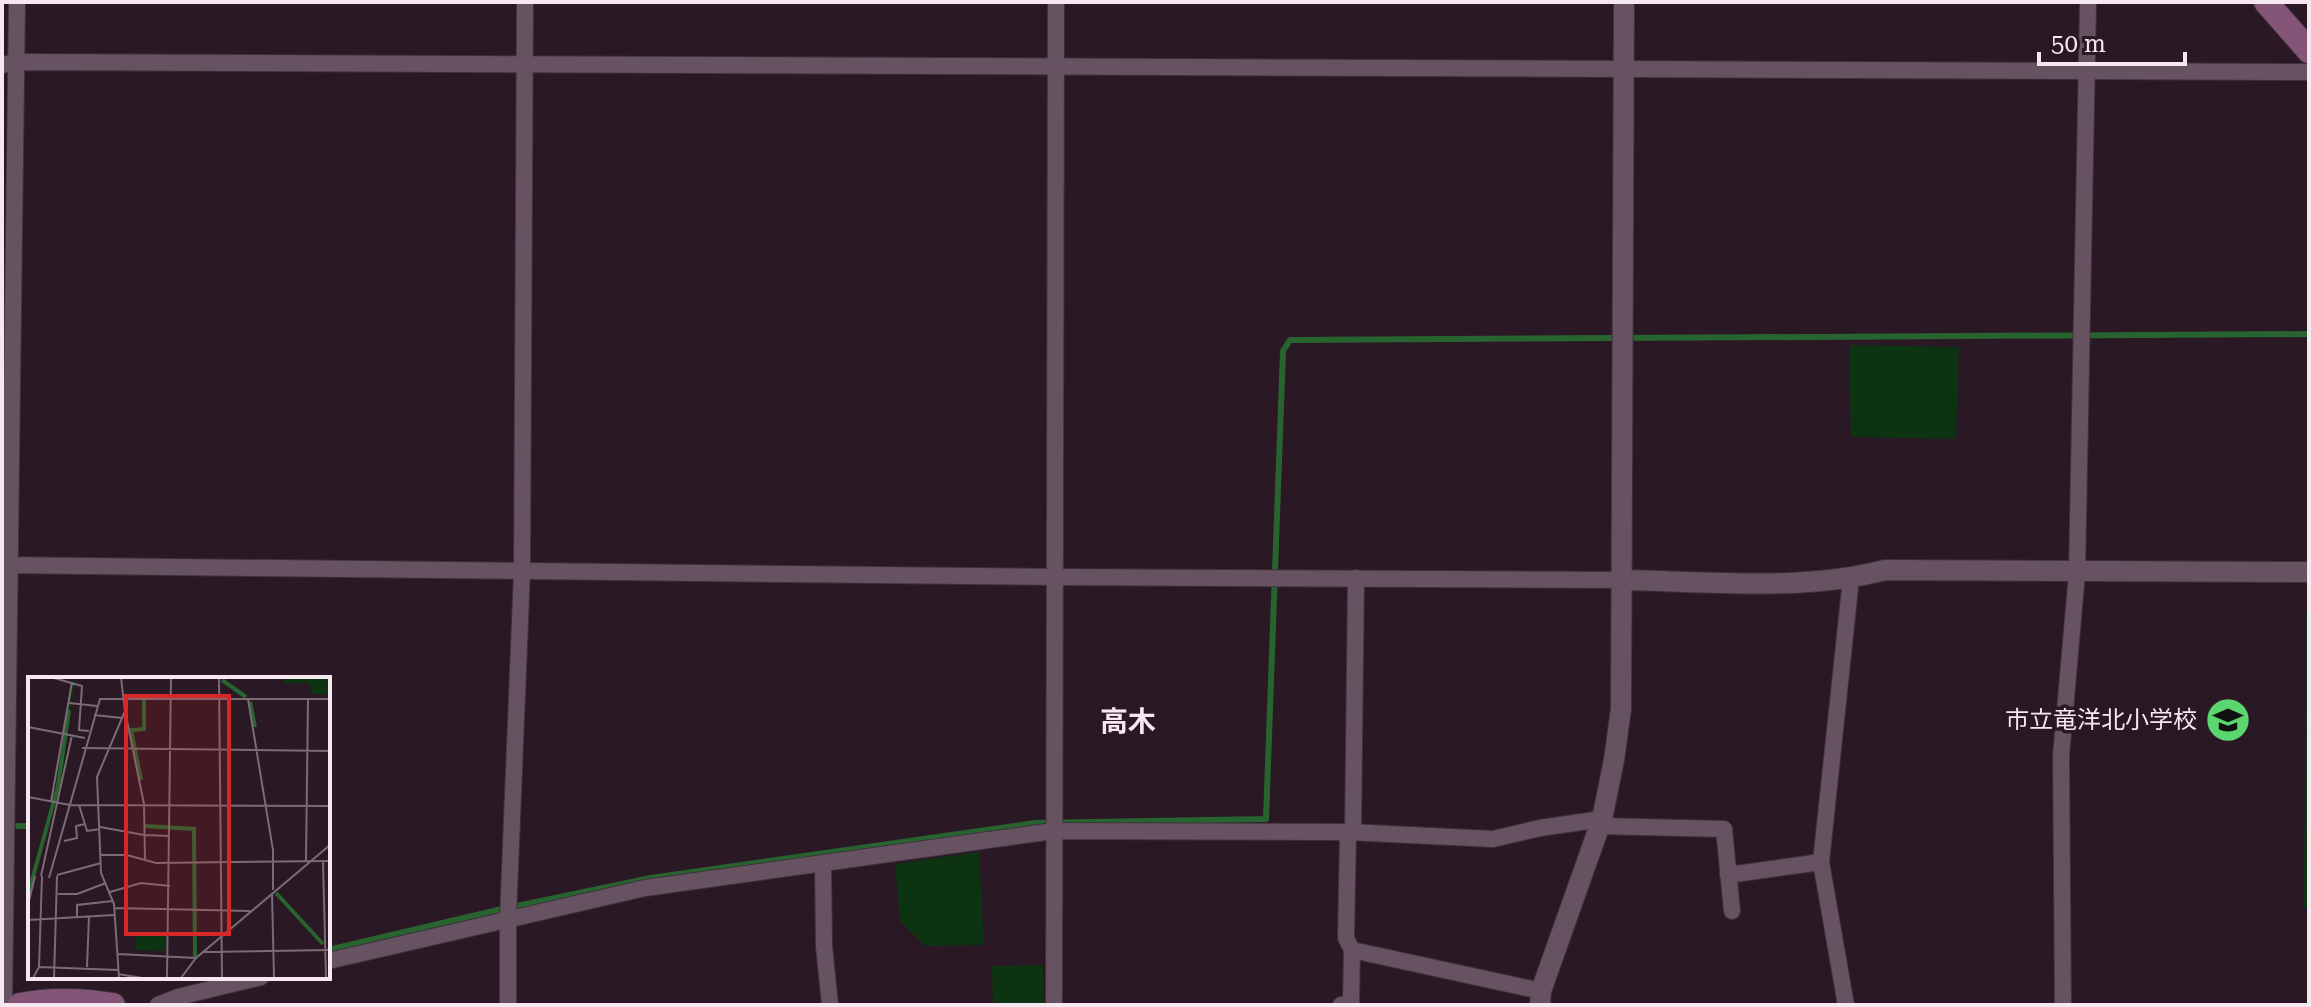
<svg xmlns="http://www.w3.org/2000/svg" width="2311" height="1007" viewBox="0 0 2311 1007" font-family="'Roboto Serif','Noto Sans JP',serif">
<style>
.green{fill:#0c3413}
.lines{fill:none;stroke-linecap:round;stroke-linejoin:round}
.stream{stroke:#286430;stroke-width:6}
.minor-casing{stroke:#3f323b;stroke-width:18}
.tertiary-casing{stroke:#3f323b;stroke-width:22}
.secondary-casing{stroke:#3f323b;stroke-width:26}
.minor{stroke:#675261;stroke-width:16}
.tertiary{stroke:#675261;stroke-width:20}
.secondary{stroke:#855578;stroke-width:24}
.labels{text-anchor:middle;stroke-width:7;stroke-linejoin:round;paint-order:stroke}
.poi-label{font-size:24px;fill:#f5e8f1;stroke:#2a1824;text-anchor:end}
.quarter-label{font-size:28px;font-weight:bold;fill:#f5e8f1;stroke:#2a1824}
.inset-river{fill:none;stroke:#286430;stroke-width:4}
.inset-road{fill:none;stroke:#7b6b76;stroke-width:2}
.view{fill:#d62828;fill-opacity:0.15;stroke:#d62828;stroke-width:4}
.inset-edge{fill:none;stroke:#f5e8f1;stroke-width:4}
</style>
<rect width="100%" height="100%" fill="#2a1824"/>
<!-- green -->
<g class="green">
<polygon points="1849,345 1959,347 1956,439 1851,437"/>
<polygon points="2306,611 2309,611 2309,908 2304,908"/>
<polygon points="979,852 984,945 925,946 900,921 895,864"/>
<polygon points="1043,965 1044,1005 993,1005 992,966"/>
</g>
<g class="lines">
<!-- stream -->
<g class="stream">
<polyline points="18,826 30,826"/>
<polyline points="328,950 498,910 651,878 1035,823 1266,819 1283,351 1290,340 2309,334"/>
</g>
<!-- minor casing -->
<g class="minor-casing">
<g id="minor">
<polyline points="2,65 17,62 2309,72"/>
<polyline points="2,565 1054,577 1620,580"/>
<polyline points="1599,826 1724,829 1732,911"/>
<polyline points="1353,832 1356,578"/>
<polyline points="823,864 824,946 830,1005"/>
<polyline points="1728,875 1821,862"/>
<polyline points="1352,950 1541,991"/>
<polyline points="328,961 645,888 1053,831 1348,832 1493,839 1540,828 1602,819"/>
<polyline points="4,1005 17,2"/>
<polyline points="158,1005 178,997 261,977"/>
<polyline points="508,1005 508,918 522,572 525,2"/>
<polyline points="1054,1005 1056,2"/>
<polyline points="1341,1005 1351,1004 1352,950 1346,938 1348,832"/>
<polyline points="1846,1005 1821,862 1851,579"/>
<polyline points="2063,1005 2061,756 2077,573 2088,2"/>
</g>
</g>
<!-- tertiary casing -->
<g class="tertiary-casing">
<g id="tertiary">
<path d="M1620,580C1706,581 1801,592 1885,570L2309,572"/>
<polyline points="1540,1005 1541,991 1602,819 1614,760 1621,709 1624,2"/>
</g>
</g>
<!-- secondary casing -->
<g class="secondary-casing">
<g id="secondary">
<polyline points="2266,2 2309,51"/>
<path d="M20,1005C51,999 82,1000 113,1005"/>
</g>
</g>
<!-- minor -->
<use href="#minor" class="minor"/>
<!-- tertiary -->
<use href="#tertiary" class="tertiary"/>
<!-- secondary -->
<use href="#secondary" class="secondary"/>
</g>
<!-- icons -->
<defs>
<g id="school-disc" transform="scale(2.3)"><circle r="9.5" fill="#5bd56e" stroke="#2a1824"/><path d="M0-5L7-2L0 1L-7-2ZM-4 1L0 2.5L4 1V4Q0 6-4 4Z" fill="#111"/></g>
</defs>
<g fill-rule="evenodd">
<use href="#school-disc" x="2228" y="720"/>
</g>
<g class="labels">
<!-- poi labels -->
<g class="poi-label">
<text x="2197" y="728">市立竜洋北小学校</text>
</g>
<!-- quarter labels -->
<g class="quarter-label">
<text x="1128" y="731">高木</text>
</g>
</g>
<!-- overview -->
<g transform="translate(28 677)">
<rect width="302" height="302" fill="#2a1824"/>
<path d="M45,1H48L36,74L40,89L34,94L0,228L28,107ZM257,1H302V18L283,17L282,6H255ZM108,256H138V274L108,273Z" fill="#0c3413"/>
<path class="inset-river" d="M194,3L218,20M222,25L227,50M113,103L103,53L116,52V22M117,149L166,152L167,280M248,216L295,267M0,218L30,109L41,33"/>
<path class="inset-road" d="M26,1L54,9L51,53L61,54M191,1L194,301M220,22L245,173V213M41,26L69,29M97,34L116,127L117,184M66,38L94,41M0,50L57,61M54,71L302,74M0,120L42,128L302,129M23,125L44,5M51,128L59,154L72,152M72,150L116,158M116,158L141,159M36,164L49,161L48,149L57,147M72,178H99L128,186L302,184M278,184L280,22M295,184L298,301M29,198L73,186M13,199L44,58M21,201L72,22H302M82,215L113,206L142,209M244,216L246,301M30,217H49L78,206M0,228L7,199M86,231L222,234M49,240V228L85,224M0,243L86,238M176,275L302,273M90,277L168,281M11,290L90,293M59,290L61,239M90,297L114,301M5,301L11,290L14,199M26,301L29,199M91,301L86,227L73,196L69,100L97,34L93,1M139,301L143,1M153,301L168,281L302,168"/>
<path class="view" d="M98,19H201V257H98Z"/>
<rect width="302" height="302" class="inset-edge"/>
</g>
<!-- border -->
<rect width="2311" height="1007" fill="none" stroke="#f5e8f1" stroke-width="8"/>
<!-- scale -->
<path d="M2039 52v12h146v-12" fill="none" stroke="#f5e8f1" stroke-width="4"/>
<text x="2051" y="52" font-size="24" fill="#f5e8f1" stroke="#2a1824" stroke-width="6" paint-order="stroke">50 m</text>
</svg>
